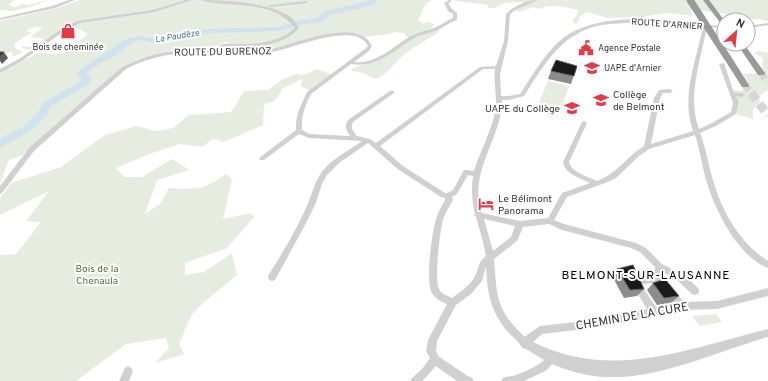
<svg xmlns="http://www.w3.org/2000/svg" width="768" height="381" viewBox="0 0 768 381" font-family="Overpass,sans-serif">
<style>
.green{fill:#e6ecdf}
.lines{fill:none;stroke-linecap:round;stroke-linejoin:round}
.river{fill:#cfe2ee;fill-rule:evenodd}
.highway-tunnel-far1{stroke:#d6d6d6;stroke-width:7;stroke-dasharray:7 3.5;stroke-linecap:butt}
.highway-tunnel{stroke:#d6d6d6;stroke-width:9;stroke-dasharray:9 4.5;stroke-linecap:butt}
.minor{fill:#d0d0d0;fill-rule:evenodd}
.highway{fill:#9a9a9a;fill-rule:evenodd}
.highway-bridge{stroke:#9a9a9a;stroke-width:7}
.wall{fill:#8c8c8c}
.shaded-wall{fill:#5f5f5f}
.building{fill:#1a1a1a;stroke:#5f5f5f}
.labels{text-anchor:middle;stroke-width:4;stroke-linejoin:round;paint-order:stroke}
.far-street-label{font-size:9px;fill:#333;stroke:#fff}
.far-water-label{font-size:9px;font-style:italic;fill:#3f7597;stroke:#fff}
.far-poi-label{font-size:9px;fill:#333;stroke:#fff;text-anchor:start}
.street-label{font-size:10px;fill:#333;stroke:#fff}
.poi-label{font-size:10px;fill:#333;stroke:#fff;text-anchor:start}
.park-label{font-size:10px;fill:#56703f;stroke:#fff}
.quarter-label{font-size:12px;letter-spacing:1px;fill:#000;stroke:#fff}
.near-street-label{font-size:12px;fill:#333;stroke:#fff}
</style>
<rect width="100%" height="100%" fill="#fff"/>
<!-- green -->
<g class="green">
<polygon points="0,0 15,0 8,5 15,7 23,4 29,5 48,0 31,7 12,11 0,10"/>
<path d="M80,0H432L426,3L418,20L423,24L427,22L435,24L431,28L434,31L439,30L438,33C425,40 412,48 400,58C393,65 386,75 376,79L360,72L351,71L353,68L383,57L408,38L404,33L396,32L389,34L365,37L355,34L335,33L267,51L225,50V47L238,46L239,44L226,42L206,49L173,50L138,59L122,67L23,155L9,160L0,183V72L38,53L63,54L88,34L69,24C59,31 32,59 21,46L32,47L44,39L30,37L43,28L34,27L26,31L32,32L14,44L15,48L23,52L12,57L13,52L0,53V21L57,8Z"/>
<path d="M450,0H768V22L760,19L745,20L734,15L690,9L693,16L667,13L642,17L608,18L587,12L578,18L580,19L576,24L573,23V19L576,17L578,10C565,7 551,3 539,9L533,7L519,12L515,10L522,6L523,2L505,3L494,8H488V5Z"/>
<polygon points="758,51 768,53 768,90 759,96 760,102 753,109 753,119 736,114 739,105 733,90 742,91 743,87 749,84 743,74 765,73 762,65 763,58 754,53"/>
<path d="M317,69L333,75L310,90L301,87L302,79L283,88L275,101L264,104L263,125L224,142L213,139L202,147L180,144L152,153L116,168L124,177H142L172,159L189,170L157,180L145,214L160,204L169,188C198,189 202,191 226,174L232,179L223,219L251,213L254,217L227,248L185,263V275L204,272L232,253L237,275L205,301L192,314L179,344L184,354L155,363L169,348L166,338L126,344L76,381H0V255L16,254L41,222L26,221L49,191L0,215V198L11,183L61,167L105,135L136,126L156,131L173,128L189,115L231,112L244,91L268,90L283,79L296,74L304,75Z"/>
<polygon points="548,81 569,86 561,109 539,103"/>
<polygon points="716,314 722,322 700,326 692,316"/>
</g>
<g class="lines">
<!-- river -->
<polygon class="river" points="370,0 378,0 374,5 331,15 319,23 303,24 279,31 210,33 156,43 139,40 132,43 112,58 104,61 88,72 87,74 92,78 88,85 50,107 47,115 31,131 0,148 0,139 23,127 38,112 43,103 81,81 82,79 77,75 81,69 126,39 139,36 156,39 210,29 278,27 302,20 314,19 326,11"/>
<!-- highway-tunnel-far1 -->
<g class="highway-tunnel-far1">
<polyline points="761,73 768,82"/>
<polyline points="745,85 752,94"/>
</g>
<!-- highway-tunnel -->
<polyline class="highway-tunnel" points="751,93 768,115"/>
<!-- minor -->
<g class="minor">
<polygon points="69,0 75,0 55,8 0,20 0,18 52,6"/>
<polygon points="186,0 192,0 154,12 80,23 60,34 22,61 0,73 0,69 19,59 57,32 77,21 153,10"/>
<path d="M202,0C224,0 275,3 292,18C295,21 297,25 299,28C286,43 263,47 244,47C234,46 225,45 216,50C233,50 252,53 268,50C292,46 358,15 372,46L369,51L354,62C377,65 394,45 413,35C420,31 429,31 436,27C442,25 447,20 453,18V14L448,11L444,3L449,0H451V2L448,3L452,9L457,13V20C450,22 444,27 438,30C430,33 422,34 414,38C393,51 378,68 351,64L311,94C305,105 301,117 302,130L310,134L350,136C346,130 344,126 348,120L390,91H394V93L353,122C350,128 353,131 357,136L370,139L376,143L480,67L496,66L504,41L506,14C514,6 526,0 538,0L517,9L510,14L508,41L500,74L501,96H509L520,94C532,76 546,51 563,38C606,7 674,23 724,26V28L705,27L706,31C700,63 687,97 699,129L712,123L731,112L733,103L719,64L724,63L734,93H742L745,95L742,97L736,96L739,103L736,114L716,126L700,133C706,148 708,164 713,180C722,212 740,243 768,261V268C739,258 715,210 707,183C702,167 700,150 695,135L649,149L639,156L616,178L605,183L567,197L554,220L564,224L636,243L646,248L662,264L684,275L698,288L699,291L698,294L695,295L692,294L678,281L663,272V278L684,302L717,301L768,288V296L717,309L682,310L601,327L542,334L533,342C611,381 688,349 768,329V337C714,352 661,379 605,377C586,376 568,371 552,364L547,370L524,381H501L503,378C506,376 508,377 512,376C519,375 540,365 544,360L526,349L522,348C519,341 511,336 506,330C490,309 487,291 486,266L482,281L471,294L456,305L437,341L436,351L438,356L466,375L472,378L474,381H457L436,366L428,375L422,381H410L412,378L422,369L430,358L426,351L428,340L447,304C441,302 436,299 432,293C425,281 432,230 437,216C439,211 442,205 445,200V198L441,197L399,170L368,143L339,163L327,175L322,184L315,205L304,227L275,280L272,281L269,280L268,277L269,274C282,254 295,232 305,210C312,196 314,180 325,168C335,157 350,150 362,141L309,138L299,134L264,160H260L259,158L296,130V122L298,112L307,92L365,49L368,46C356,19 288,51 267,53C255,55 242,54 230,53C191,52 161,51 126,69L34,151L2,193L0,194V186L30,147L122,67C140,58 158,52 177,51C187,50 198,51 208,50C214,49 219,44 225,44C231,43 237,44 243,44C261,44 281,41 295,28C277,5 249,6 223,4C216,3 208,3 202,0ZM642,22L700,27L702,31C695,64 681,98 693,131L651,144L660,98L663,93H670L673,91L670,89L659,90L654,98L644,146C625,158 619,172 597,181C588,177 571,172 569,162L587,123L584,121L582,122L563,162C565,174 580,178 590,183L562,193L548,218L520,221L482,213C479,203 477,193 479,183C483,154 502,129 502,100H509L524,96C544,65 562,32 602,25C615,23 628,23 642,22ZM483,69H495C493,83 498,98 495,112C491,133 480,151 474,171L466,170H464L453,190L447,193H445L403,166L380,146ZM468,175L473,176C471,189 472,201 475,214L474,215L476,217L482,238L486,256C477,263 480,267 475,276C471,285 460,292 452,298C448,296 441,294 439,289C434,279 440,228 444,217C446,211 450,206 453,200L452,197L457,194ZM484,219L515,226L511,237L493,251ZM549,224L562,230L631,248L640,252L655,267V276L637,278L633,286L647,309L601,319L540,326L528,334L525,337C496,310 497,297 494,259L517,241L523,227ZM657,283L674,304L656,307L642,286V284Z"/>
<polygon points="306,1 307,1 307,3 270,7 268,6 270,5"/>
<polygon points="768,23 768,25 748,28 748,26"/>
<polygon points="128,366 131,368 133,371 129,381 119,381 125,368"/>
</g>
<!-- highway -->
<g class="highway">
<polygon points="703,0 709,0 724,20 724,26 722,25"/>
<polygon points="737,44 744,44 765,73 764,75 758,75"/>
<polygon points="724,55 730,55 749,85 748,87 742,87 723,57"/>
</g>
<!-- highway-bridge -->
<polyline class="highway-bridge" points="690,0 727,57"/>
</g>
<!-- wall -->
<g class="wall">
<polygon points="577,66 571,84 548,79 551,71"/>
<polygon points="617,269 644,289 637,296 624,298 612,276"/>
<polygon points="653,283 679,296 671,303 657,305 647,290"/>
</g>
<!-- shaded-wall -->
<polygon class="shaded-wall" points="4,52 8,58 2,64 0,61 0,57"/>
<!-- building -->
<g class="building">
<polygon points="0,52 4,52 0,57"/>
<polygon points="556,60 577,66 574,76 551,71"/>
<polygon points="633,265 644,289 630,290 617,269"/>
<polygon points="665,279 679,296 664,298 653,283"/>
</g>
<!-- icons -->
<defs>
<g id="shop-bare" transform="scale(1.2)"><path d="M-5-2.5h2.3a2.7 3.5 0 0 1 5.4 0H5L5.5 6h-11ZM-1.5-2.5h3a1.5 2.3 0 0 0-3 0Z" fill="#e63946" stroke="#fff" stroke-width="2.5" paint-order="stroke"/></g>
<g id="civic-bare" transform="scale(1.2)"><path d="M-.6-6.5H3V-4.5H.6V-3L4-1V1h2V6H-6V1h2V-1L-.6-3ZM-1.2 2.5V6h2.4V2.5Z" fill="#e63946" stroke="#fff" stroke-width="2.5" paint-order="stroke"/></g>
<g id="school-bare" transform="scale(1.2)"><path d="M0-5L7-2L0 1L-7-2ZM-4 1L0 2.5L4 1V4Q0 6-4 4Z" fill="#e63946" stroke="#fff" stroke-width="2.5" paint-order="stroke"/></g>
<g id="hotel-bare" transform="scale(1.2)"><path d="M-6-4.5h1.5V1H6V5H4.5V3h-9V5H-6ZM-4 0a1.8 1.8 0 1 1 3.6 0ZM.5 0V-2.5h3Q6-2.5 6 0Z" fill="#e63946" stroke="#fff" stroke-width="2.5" paint-order="stroke"/></g>
</defs>
<g fill-rule="evenodd">
<use href="#shop-bare" x="68" y="31"/>
<use href="#civic-bare" x="586" y="48"/>
<use href="#school-bare" x="592" y="68"/>
<use href="#school-bare" x="601" y="100"/>
<use href="#school-bare" x="572" y="108"/>
<use href="#hotel-bare" x="486" y="204"/>
</g>
<g class="labels">
<!-- far-street labels -->
<g class="far-street-label">
<text transform="translate(667 24) rotate(4)" y="3">ROUTE D'ARNIER</text>
</g>
<!-- far-water labels -->
<g class="far-water-label">
<text transform="translate(177 36) rotate(-9)" y="3">La Paudèze</text>
</g>
<!-- far-poi labels -->
<g class="far-poi-label">
<text x="68" y="50" text-anchor="middle">Bois de cheminée</text>
<text x="598" y="51">Agence Postale</text>
<text x="604" y="71">UAPE d'Arnier</text>
</g>
<!-- street labels -->
<g class="street-label">
<text transform="translate(223 51) rotate(-1)" y="4">ROUTE DU BURENOZ</text>
</g>
<!-- poi labels -->
<g class="poi-label">
<text x="613" y="98">Collège<tspan x="613" dy="12">de Belmont</tspan></text>
<text x="560" y="112" text-anchor="end">UAPE du Collège</text>
<text x="498" y="202">Le Bélimont<tspan x="498" dy="12">Panorama</tspan></text>
</g>
<!-- park labels -->
<g class="park-label">
<text x="97" y="272">Bois de la<tspan x="97" dy="12">Chenaula</tspan></text>
</g>
<!-- quarter labels -->
<g class="quarter-label">
<text x="646" y="279">BELMONT-SUR-LAUSANNE</text>
</g>
<!-- near-street labels -->
<g class="near-street-label">
<text transform="translate(632 316) rotate(-10)" y="4">CHEMIN DE LA CURE</text>
</g>
</g>
<!-- north arrow -->
<g transform="translate(736 32) rotate(27)"><circle r="19" fill="#ffffff" stroke="#adadad"/>
<path d="M0-3L7 15L0 10L-7 15Z" fill="#e63946"/>
<text y="-6" font-size="11" font-weight="bold" text-anchor="middle" fill="#333333">N</text>
</g>
</svg>
